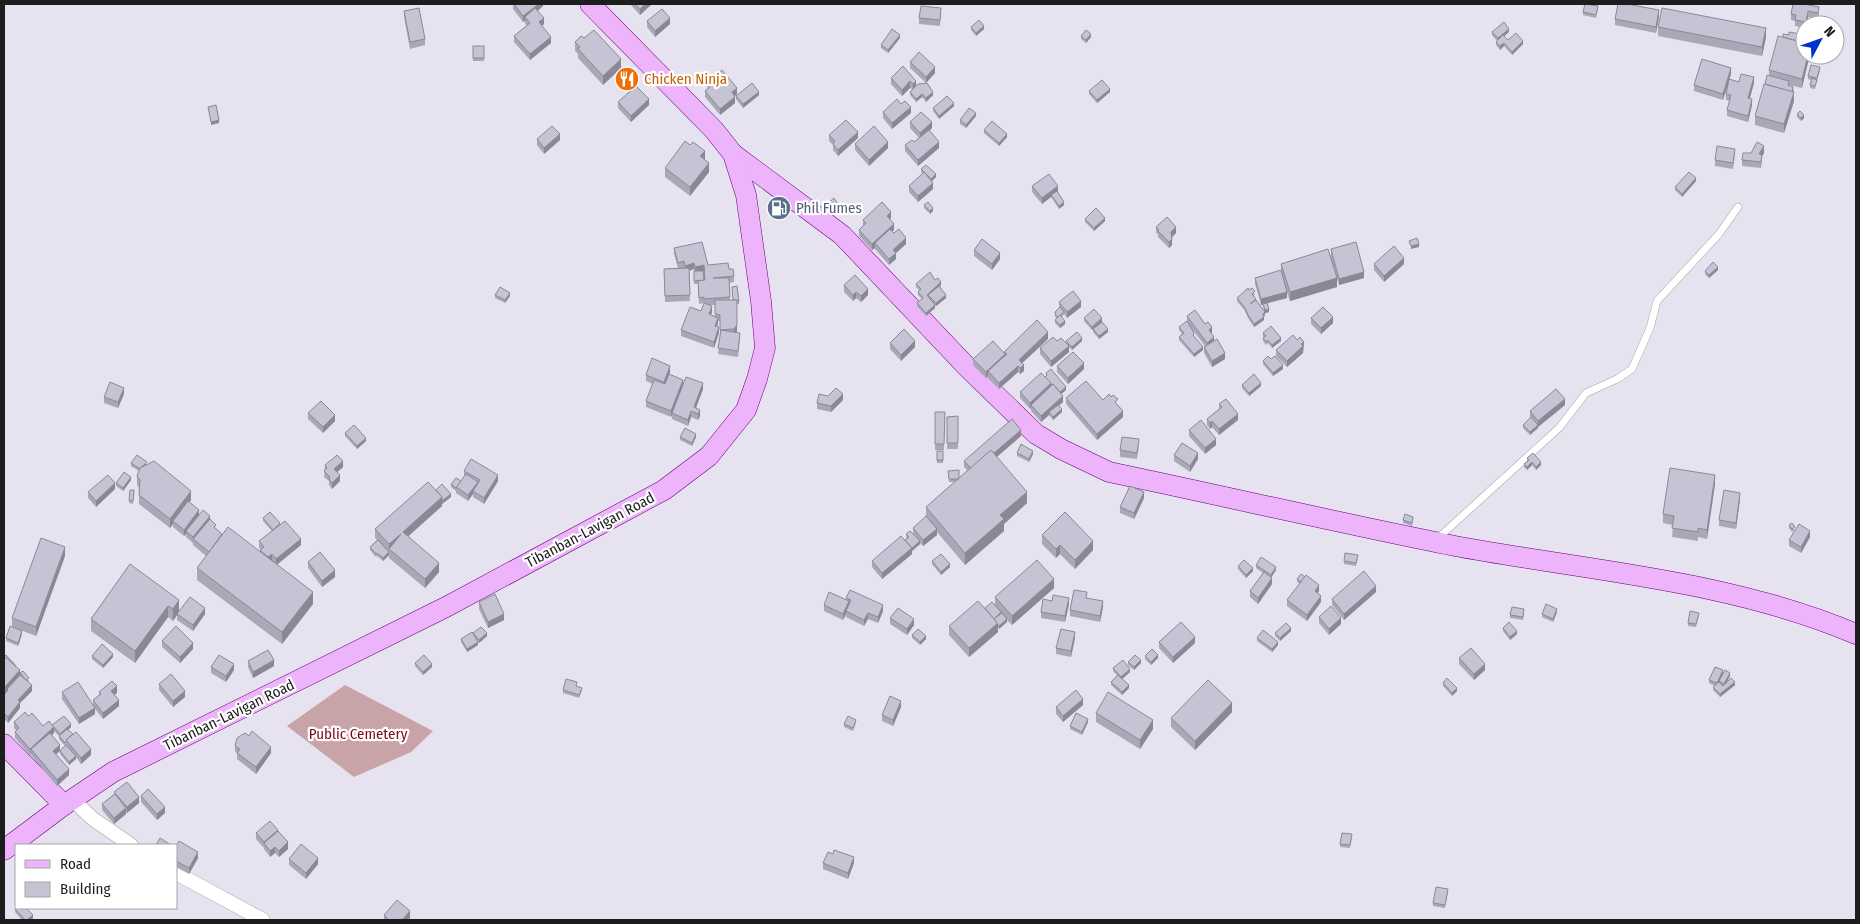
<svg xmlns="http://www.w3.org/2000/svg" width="1860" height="924" viewBox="0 0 1860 924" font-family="'Fira Sans Condensed',sans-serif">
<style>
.cemetery{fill:#c8a3a7}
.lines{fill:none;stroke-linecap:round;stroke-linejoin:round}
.lane-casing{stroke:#a4a4a4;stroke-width:8}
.street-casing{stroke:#a4a4a4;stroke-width:15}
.secondary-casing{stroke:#660177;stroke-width:21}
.lane{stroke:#fff;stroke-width:7}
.street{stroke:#fff;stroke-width:14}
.secondary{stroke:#edb3fb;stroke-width:20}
.wall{fill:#aaa8b7;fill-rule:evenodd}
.shaded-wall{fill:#8b8895}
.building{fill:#c6c3d5;stroke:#8b8895}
.labels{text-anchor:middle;stroke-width:4.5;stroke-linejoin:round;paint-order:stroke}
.food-label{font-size:15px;fill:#c56008;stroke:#fff;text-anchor:start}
.service-label{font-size:15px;fill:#4e5e75;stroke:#fff;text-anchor:start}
.street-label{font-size:15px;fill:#1d1d1d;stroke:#fff}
.park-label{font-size:15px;fill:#7e081c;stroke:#fff}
</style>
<rect width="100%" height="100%" fill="#e7e2ef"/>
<!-- cemetery -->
<polygon class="cemetery" points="345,685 433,731 411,752 354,777 287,726"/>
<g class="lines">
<!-- lane casing -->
<g class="lane-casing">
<polyline id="lane" points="1437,539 1559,428 1586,393 1617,379 1632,369 1650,328 1657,301 1719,234 1738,207"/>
</g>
<!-- street casing -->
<g class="street-casing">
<g id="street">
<polyline points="72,799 93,819 131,845"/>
<polyline points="176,873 263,920"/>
</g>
</g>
<!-- secondary casing -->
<g class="secondary-casing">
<g id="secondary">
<path d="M733,154L842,235L967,367L1036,434L1061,449L1109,472C1224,496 1339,523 1455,546C1589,571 1729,580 1856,634"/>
<polyline points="4,744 64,805"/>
<polyline points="4,850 64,805 113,772 446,607 664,490 709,456 746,410 757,379 765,348 761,301 746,195 733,154 714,130 590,4"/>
</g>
</g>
<!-- lane -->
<use href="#lane" class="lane"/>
<!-- street -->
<use href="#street" class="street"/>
<!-- secondary -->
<use href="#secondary" class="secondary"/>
</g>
<!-- wall -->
<g class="wall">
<polygon points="513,4 543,4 543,6 538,11 544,24 542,26 551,43 530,60 514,42 514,36 527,26 525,23 525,21 523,22 513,9"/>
<polygon points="630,4 652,4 640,15"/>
<polygon points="1793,4 1819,13 1818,19 1808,17 1807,25 1805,25 1805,28 1795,26 1795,21 1791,20 1791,14"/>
<polygon points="1598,9 1596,18 1583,15 1583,12"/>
<polygon points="404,11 425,39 425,45 410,49 404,17"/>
<polygon points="941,14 940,26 919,24 919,18"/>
<polygon points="1659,16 1656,33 1615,25 1615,19"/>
<polygon points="647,21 670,24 655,37 647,27"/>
<polygon points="971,27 984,29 976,36 971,30"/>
<polygon points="1658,27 1766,37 1762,56 1658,36"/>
<polygon points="1492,32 1509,32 1504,36 1508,40 1523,44 1512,55 1504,46 1500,50 1496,45 1496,42 1497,41 1492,35"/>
<polygon points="1789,35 1800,37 1799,40 1805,41 1802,88 1789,85 1789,86 1793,87 1794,101 1784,133 1755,125 1755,116 1765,84 1769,75 1769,70 1783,37"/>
<polygon points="1081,36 1091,37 1086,43 1081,39"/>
<polygon points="584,38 621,68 603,85 578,58 578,54 575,51 575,42"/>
<polygon points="900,38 888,53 881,48 881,45"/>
<rect x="473" y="46" width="11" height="15"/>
<polygon points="910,62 935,73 926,83 933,95 926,102 922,97 916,102 910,95 910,92 912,89 910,88 902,96 891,84 891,78 903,66 916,86 926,83 910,68"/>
<polygon points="1820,70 1815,89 1810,88 1811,80 1808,79 1808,76"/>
<polygon points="1731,74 1723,100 1694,91 1694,85"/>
<polygon points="713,78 737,94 735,96 735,103 720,115 705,97 705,91 708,88 706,85 706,79"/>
<polygon points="1739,82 1754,83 1750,98 1752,105 1748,122 1727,116 1727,110 1730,101 1726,100 1726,94"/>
<polygon points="1089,91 1110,92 1097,103 1089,94"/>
<polygon points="759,95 743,108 736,99 736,96"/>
<polygon points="618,102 649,105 631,122 618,108"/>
<polygon points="954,106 939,119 933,111 933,108"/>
<polygon points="883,112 911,113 892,129 883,118"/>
<polygon points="1797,114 1804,118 1801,121 1797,117"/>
<polygon points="976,116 966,128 960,124 960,120"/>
<polygon points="910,122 932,128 929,131 939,148 918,166 905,151 905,145 914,142 919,138 910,128"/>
<polygon points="984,130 1007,137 999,146 984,133"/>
<polygon points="829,135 858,138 838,156 833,150 833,145 829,141"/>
<polygon points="537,139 560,140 544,154 537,145"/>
<polygon points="855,144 888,148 869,166 855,150"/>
<polygon points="1751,153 1764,153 1762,156 1761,168 1742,166 1742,160"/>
<polygon points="1735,155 1733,169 1715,166 1715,160"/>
<polygon points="705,160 709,172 690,196 665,177 665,168"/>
<polygon points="921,169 936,177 932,181 933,189 918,202 909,192 909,186 923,174 921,172"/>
<polygon points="1696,181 1682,197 1675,190 1675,187"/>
<polygon points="1032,186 1058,192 1064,205 1059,209 1051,197 1042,204 1032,192"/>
<polygon points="785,198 787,214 773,215 772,199"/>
<polygon points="827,204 838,207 831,213 827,207"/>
<polygon points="924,205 933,211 930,214 924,208"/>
<polygon points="891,218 890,219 894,230 892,231 906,244 896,253 896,259 889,265 875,249 875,248 872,250 859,236 859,230 863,226 863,220"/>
<polygon points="1085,219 1105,221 1094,231 1085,222"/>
<polygon points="1156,227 1176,233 1172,237 1172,245 1169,248 1158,237 1158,234 1156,233"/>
<path d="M674,248L708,265L729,269L734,276V282L729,283L730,300L739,301V304H737V332L740,339L738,357L718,354L720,335V321H718L717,326L719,333L714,348L681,336V330L701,311L704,303L699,304L698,284H694V269L689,271L690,301L665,302L664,269L678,268L674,254ZM709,305H715V316L711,315L712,312Z"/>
<polygon points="1331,249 1364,278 1339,285 1337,279 1337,287 1290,301 1287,293 1287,298 1267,303 1269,312 1265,313 1265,315 1264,316 1264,320 1254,327 1248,318 1245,311 1237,301 1237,298 1249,290 1255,294 1254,296 1256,300 1264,310 1263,305 1261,305 1255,284 1255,278 1281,271 1281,264 1331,255"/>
<polygon points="974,250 1000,259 992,270 974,256"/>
<polygon points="1374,264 1404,264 1384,282 1374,270"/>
<polygon points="1718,270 1709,278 1705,274 1705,271"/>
<polygon points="935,280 941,285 940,286 946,298 936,306 935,306 935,308 926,316 917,306 917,303 922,299 918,295 918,292 919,290 916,287 916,284"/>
<polygon points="844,285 868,295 861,302 856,298 853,301 844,292"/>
<polygon points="495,295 510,296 505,303 495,298"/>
<polygon points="1059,302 1081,307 1067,318 1064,314 1062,317 1065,324 1060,328 1055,323 1055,320 1056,319 1055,315 1055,312 1059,308"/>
<polygon points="1187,316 1212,333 1212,334 1214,341 1225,359 1212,367 1204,353 1204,347 1205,346 1188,324 1194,336 1203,350 1194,357 1179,340 1179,337 1182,334 1179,330 1179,327 1187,322"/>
<polygon points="1084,318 1102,321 1108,332 1099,339 1093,332 1093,329 1092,330 1084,321"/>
<polygon points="1311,318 1333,323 1321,334 1311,324"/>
<polygon points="1263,333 1281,341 1272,348 1268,343 1266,345 1263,341 1263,338 1264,338 1263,336"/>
<polygon points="1048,339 1022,363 1024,371 1020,374 1018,372 999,389 988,378 988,376 986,378 973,365 973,359 1004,353 1004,352"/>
<polygon points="1297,340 1304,342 1303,353 1287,367 1276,356 1276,350"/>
<polygon points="1057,341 1066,344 1066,341 1082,341 1072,350 1069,347 1069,352 1051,367 1040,354 1040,348"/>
<polygon points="890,343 915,347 901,361 890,349"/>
<polygon points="1271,359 1283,369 1273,376 1263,364 1263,361"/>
<polygon points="1057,366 1084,369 1068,384 1057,372"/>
<polygon points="670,372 669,374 683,384 703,389 696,408 700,416 698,420 691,417 688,426 672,419 672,415 671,417 646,407 646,401 653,384 646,381 646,375"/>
<polygon points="1046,373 1066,390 1061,394 1063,402 1059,405 1062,412 1053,420 1049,415 1041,422 1031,411 1031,408 1030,409 1020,398 1020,392 1045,377 1046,376"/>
<polygon points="1242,385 1261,386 1249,396 1242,388"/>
<polygon points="124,394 118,408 104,403 104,397"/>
<polygon points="1066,398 1103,400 1118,406 1123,417 1097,440 1066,404"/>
<polygon points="843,400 831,412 817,409 817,403"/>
<polygon points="1219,404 1238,420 1219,435 1212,427 1210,429 1207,425 1207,419 1219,409"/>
<polygon points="1565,405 1538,427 1538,428 1530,435 1523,428 1523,425 1530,418 1530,411"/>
<polygon points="935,412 945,412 944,450 935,450"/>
<polygon points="308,413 335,421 323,433 308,419"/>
<polygon points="958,416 958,449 947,449 947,417"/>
<polygon points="1189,430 1216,445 1205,454 1189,436"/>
<polygon points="345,433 366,441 357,449 345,436"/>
<polygon points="1021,436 997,457 1027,503 1004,524 1004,531 965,565 937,532 937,535 923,546 920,543 920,544 912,551 912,554 882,579 872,567 872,561 905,540 907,538 906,537 906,534 913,533 913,528 926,517 926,507 955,482 949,482 948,471 959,478 968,471 964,467 964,461"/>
<polygon points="680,437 696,437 692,446 680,440"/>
<polygon points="1139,446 1137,459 1120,457 1120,450"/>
<rect x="937" y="451" width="6" height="12"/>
<polygon points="1017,453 1033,454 1029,462 1017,456"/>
<polygon points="1174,455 1198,459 1190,472 1174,461"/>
<polygon points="1527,458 1541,465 1536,470 1532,465 1527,470 1524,467 1524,464 1527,461"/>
<polygon points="131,463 147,464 191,500 189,503 199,514 210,519 216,529 222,534 260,552 261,549 259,548 259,541 272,531 263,521 263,518 280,524 301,545 277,565 313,604 282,644 197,580 197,568 206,556 193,545 193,542 193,543 186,537 186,534 184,536 173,527 173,524 170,528 139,504 139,488 137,485 137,476 139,471 131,466"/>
<polygon points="325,465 343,467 337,472 340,481 332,489 329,485 329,481 324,477"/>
<polygon points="464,471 498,481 484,504 473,497 473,494 468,501 456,493 456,490 456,491 451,487 451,484 461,481 464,476"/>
<polygon points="131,480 123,491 116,486 116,483"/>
<polygon points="1715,484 1707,539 1698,537 1698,541 1672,537 1673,525 1663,523 1663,514"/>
<polygon points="115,489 96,507 88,498 88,492"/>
<polygon points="134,493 133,504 129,503 129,500"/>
<polygon points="451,497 442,504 442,506 408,536 439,572 425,588 389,558 389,555 383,561 377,556 376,557 370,550 370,547 377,540 375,538 375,529"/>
<polygon points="1144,498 1134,519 1120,513 1120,507"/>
<polygon points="1740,499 1736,529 1719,526 1719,520"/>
<polygon points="1403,520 1413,520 1412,526 1403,523"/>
<polygon points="1789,525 1795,530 1792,532 1789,528"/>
<polygon points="1042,535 1093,550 1075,569 1060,554 1056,558 1042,544"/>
<polygon points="1810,537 1801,553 1789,546 1789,540"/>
<polygon points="65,556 36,636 12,627 22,634 18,646 6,641 6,638 12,627 12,618"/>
<polygon points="1358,558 1356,566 1344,564 1344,561"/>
<polygon points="932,561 950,567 941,575 932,564"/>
<polygon points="308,562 335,577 322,587 308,568"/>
<polygon points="130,564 179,611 205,614 193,631 177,620 177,615 173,621 168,617 135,663 91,631 91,619"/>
<polygon points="1256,565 1276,570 1271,577 1272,584 1258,604 1250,597 1250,591 1263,573 1256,568"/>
<polygon points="1238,566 1253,571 1246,578 1238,569"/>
<polygon points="1297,579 1319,591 1318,593 1321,602 1307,621 1287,606 1287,600 1300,584 1297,582"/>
<polygon points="1054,588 1012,625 1007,620 1007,622 999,629 998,627 998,632 969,657 949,635 949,626 995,605 995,597"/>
<polygon points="1376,592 1344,620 1332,605 1332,599"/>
<polygon points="846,598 883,611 878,623 868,619 864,626 846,617 846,614 843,620 824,611 824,605 846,600"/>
<polygon points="1087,598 1103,607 1100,622 1070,616 1070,610"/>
<polygon points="479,602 504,620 488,628 479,609"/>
<polygon points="1069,604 1065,622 1041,618 1041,612"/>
<polygon points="1557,612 1553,622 1542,617 1542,614"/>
<polygon points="1524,613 1523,620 1510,618 1510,615"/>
<polygon points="1699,616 1696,627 1688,626 1688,623"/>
<polygon points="1319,617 1341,624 1329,635 1319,623"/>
<polygon points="890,618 914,625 907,635 890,624"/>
<polygon points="1503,628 1517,634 1510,640 1503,631"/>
<polygon points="1291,631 1280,641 1275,636 1275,633"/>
<polygon points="473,633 487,636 479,643 476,640 478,645 467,652 461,642 461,639 473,635"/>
<polygon points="912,635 926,639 920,645 912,638"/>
<polygon points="1075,638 1071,657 1056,654 1056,648"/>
<polygon points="1257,638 1278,645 1272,652 1257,641"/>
<polygon points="162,641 193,649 180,663 162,647"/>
<polygon points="1159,642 1195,643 1173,663 1159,648"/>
<polygon points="4,656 20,675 20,673 29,681 28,682 32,691 20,703 20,708 8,723 4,719"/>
<polygon points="92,656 113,657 103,668 92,659"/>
<polygon points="1145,656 1158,658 1151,665 1145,659"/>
<polygon points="1459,658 1485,670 1474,680 1459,664"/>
<polygon points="248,661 274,666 253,678 248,667"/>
<polygon points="1128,662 1141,663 1134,670 1128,665"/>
<polygon points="415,663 432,667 423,675 415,666"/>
<polygon points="211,667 234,670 226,682 211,673"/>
<polygon points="1113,668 1130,672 1122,679 1129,688 1122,695 1111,685 1111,682 1117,675 1113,671"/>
<polygon points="1723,674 1719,681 1730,676 1726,683 1735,685 1720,697 1713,690 1713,687 1715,686 1709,683 1709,680"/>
<polygon points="1443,683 1457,691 1452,696 1443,686"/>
<polygon points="159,684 185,697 173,707 159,690"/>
<polygon points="577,686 582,691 579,698 563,693 563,690"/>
<polygon points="62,692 93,705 93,700 99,695 99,692 117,693 114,695 119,706 103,719 95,709 95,714 79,724 62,699"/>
<polygon points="1083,705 1063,722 1056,714 1056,707"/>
<polygon points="901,707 893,726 882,721 882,715"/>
<polygon points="1232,712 1195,750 1171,727 1171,718"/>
<polygon points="1096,713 1153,729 1140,749 1096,722"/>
<polygon points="28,716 43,726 52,725 71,727 68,730 91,755 81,764 76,757 76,759 69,765 60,754 60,751 66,744 65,746 59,739 59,736 54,731 54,733 52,735 56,754 69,775 57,786 31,755 31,754 30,755 15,738 15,732 16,730 14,728 14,722"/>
<polygon points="1088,722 1082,735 1070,729 1070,726"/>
<polygon points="856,723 853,731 844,727 844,724"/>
<polygon points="249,736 271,753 256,774 237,759 237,753 235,752 235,746"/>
<polygon points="114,792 139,803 127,813 126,812 126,814 114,824 102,810 102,804 114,794"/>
<polygon points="141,796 165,813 157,820 141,802"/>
<polygon points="278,831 288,849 279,857 275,853 270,857 264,849 264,848 256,839 256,833"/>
<polygon points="1352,837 1350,848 1340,847 1340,844"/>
<polygon points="176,846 198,858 189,874 176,867"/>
<polygon points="289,859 318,864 306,879 289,865"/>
<polygon points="823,863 854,863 848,879 823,869"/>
<polygon points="1448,892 1445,908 1433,906 1433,903"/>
<polygon points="15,909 33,918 31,920 22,920 15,912"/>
<polygon points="384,915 410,918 408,920 384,920"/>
</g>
<!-- shaded-wall -->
<g class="shaded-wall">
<polygon points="539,4 543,4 543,6 527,19 525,17 525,21 523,22 523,16"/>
<polygon points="645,4 652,4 640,15 640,9"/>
<polygon points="1659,10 1659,16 1656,33 1656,27"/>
<polygon points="1808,11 1808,17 1806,25 1806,22"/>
<polygon points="544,18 544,24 539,28 539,22"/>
<polygon points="670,18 670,24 655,37 655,31"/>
<polygon points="984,26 984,29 976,36 976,33"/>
<polygon points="1766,28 1766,37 1762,56 1762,47"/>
<polygon points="1509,29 1509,32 1498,41 1498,38"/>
<polygon points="1091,34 1091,37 1086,43 1086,40"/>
<polygon points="900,35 900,38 888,53 888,50"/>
<polygon points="551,37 551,43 530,60 530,54"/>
<polygon points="1523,41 1523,44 1512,55 1512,52"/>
<polygon points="1504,43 1504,46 1500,50 1500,46"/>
<polygon points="1808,55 1810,55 1802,88 1802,79"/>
<polygon points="621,59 621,68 603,85 603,76"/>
<polygon points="935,67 935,73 926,83 926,77"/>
<polygon points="1731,68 1731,74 1723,100 1723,94"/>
<polygon points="1754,77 1754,83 1748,104 1748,98"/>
<polygon points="910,81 910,88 902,96 902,90"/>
<polygon points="916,81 916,87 913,90 913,84"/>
<polygon points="1793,87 1794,101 1784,133 1784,124"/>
<polygon points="737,88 737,94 732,98 732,92"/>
<polygon points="1110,89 1110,92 1097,103 1097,100"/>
<polygon points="759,92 759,95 743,108 743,104"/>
<polygon points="933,92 933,95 926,102 926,98"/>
<polygon points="922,94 922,97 916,102 916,99"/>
<polygon points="735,97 735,103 720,115 720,109"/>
<polygon points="649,99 649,105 631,122 631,116"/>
<polygon points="1752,99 1752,105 1748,122 1748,116"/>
<polygon points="954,103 954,106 939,119 939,116"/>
<polygon points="911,107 911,113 892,129 892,123"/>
<polygon points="976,113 976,116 966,128 966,125"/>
<polygon points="1804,115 1804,118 1801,121 1801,118"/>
<polygon points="219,120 219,123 211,125 211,122"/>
<polygon points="932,122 932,128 920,139 920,133"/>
<polygon points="858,132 858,138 838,156 838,150"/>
<polygon points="560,134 560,140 544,154 544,148"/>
<polygon points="1007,134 1007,137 999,146 999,143"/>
<polygon points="888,142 888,148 869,166 869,160"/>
<polygon points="939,142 939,148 918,166 918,160"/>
<polygon points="1764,146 1764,153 1762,156 1761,168 1761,162 1759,154"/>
<polygon points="705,151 705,160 700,156"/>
<polygon points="709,163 709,172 690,196 690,187"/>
<polygon points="936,174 936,177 931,182 931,179"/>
<polygon points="1696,178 1696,181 1682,197 1682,194"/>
<polygon points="933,183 933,189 918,202 918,196"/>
<polygon points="1058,186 1058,192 1051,195 1051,197 1042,204 1042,198"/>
<polygon points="1064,202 1064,205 1059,209 1059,206"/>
<polygon points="838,204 838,207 831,213 831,210"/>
<polygon points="933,208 933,211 930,214 930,211"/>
<polygon points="891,212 891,218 887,222 887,216"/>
<polygon points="1105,218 1105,221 1094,231 1094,228"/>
<polygon points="894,224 894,230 877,245 875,243 875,248 872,250 872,244"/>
<polygon points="1176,227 1176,233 1171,238 1171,232"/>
<polygon points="906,238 906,244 896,253 896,259 889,265 889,259 893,250"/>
<polygon points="1172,239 1172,245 1169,248 1169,242"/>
<polygon points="1419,244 1419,247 1411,249 1411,246"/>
<polygon points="1000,253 1000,259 992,270 992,264"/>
<polygon points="1404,258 1404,264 1384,282 1384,276"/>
<polygon points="694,263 694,269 685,272 685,266"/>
<polygon points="704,265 704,271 695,273 695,267"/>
<polygon points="1718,267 1718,270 1709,278 1709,275"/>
<polygon points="1364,272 1364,278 1339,285 1339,279"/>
<polygon points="1337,278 1337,287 1290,301 1290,292"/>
<polygon points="941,282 941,285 929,295 928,295 928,296 927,295"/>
<polygon points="868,289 868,295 861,302 861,296"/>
<polygon points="856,292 856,298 853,301 853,295"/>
<polygon points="1287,292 1287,298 1261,305 1261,299"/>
<polygon points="510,293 510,296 505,303 505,300"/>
<polygon points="946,295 946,298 936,306 936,303"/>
<polygon points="1081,301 1081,307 1067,318 1067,312"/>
<polygon points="935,305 935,308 926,316 926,313"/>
<polygon points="712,306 712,312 709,320 709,314"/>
<polygon points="1269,309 1269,312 1265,313 1265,315 1263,317 1263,314 1265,310"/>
<polygon points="1264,317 1264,320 1254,327 1254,324"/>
<polygon points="1333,317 1333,323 1321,334 1321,328"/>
<polygon points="718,318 718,324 715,332 715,326"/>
<polygon points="1102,318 1102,321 1092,330 1092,327"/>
<polygon points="1065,321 1065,324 1060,328 1060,325"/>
<polygon points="737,325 737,331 734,335 734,329"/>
<polygon points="719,327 719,333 714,348 714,342"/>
<polygon points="1212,327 1212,333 1209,336 1209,330"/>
<polygon points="1108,329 1108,332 1099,339 1099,336"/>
<polygon points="1048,332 1048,339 1019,366 1019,360"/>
<polygon points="1214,337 1214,343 1207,349 1207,343"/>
<polygon points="1082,338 1082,341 1072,350 1072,347"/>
<polygon points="1281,338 1281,341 1272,348 1272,345"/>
<polygon points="915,341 915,347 901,361 901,355"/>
<polygon points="1304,342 1303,353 1287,367 1287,361"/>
<polygon points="1069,346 1069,352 1051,367 1051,361"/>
<polygon points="1203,347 1203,350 1194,357 1194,354"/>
<polygon points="1225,353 1225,359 1212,367 1212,361"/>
<polygon points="1005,354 1005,360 988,371 988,376 986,378 986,372"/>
<polygon points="1084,363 1084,369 1068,384 1068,378"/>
<polygon points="1024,365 1024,371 1020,374 1020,368"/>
<polygon points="1283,365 1283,369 1273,376 1273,373"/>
<polygon points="670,366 670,372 664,388 664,382"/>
<polygon points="1018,366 1018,372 999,389 999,383"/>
<polygon points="683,380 683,386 671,417 671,411"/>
<polygon points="703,383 703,389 694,413 694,407"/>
<polygon points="1051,383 1051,390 1031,405 1031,408 1030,409 1030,403"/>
<polygon points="1261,383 1261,386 1249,396 1249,393"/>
<polygon points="1066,387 1066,390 1059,396 1059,393"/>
<polygon points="124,388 124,394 118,408 118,402"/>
<polygon points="843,394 843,400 831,412 831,406"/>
<polygon points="1063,396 1063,402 1050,414 1049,412 1049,415 1041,422 1041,416"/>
<polygon points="1565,399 1565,405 1538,427 1538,421"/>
<polygon points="1062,409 1062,412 1053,420 1053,417"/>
<polygon points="700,410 700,416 698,420 698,414"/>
<polygon points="691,411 691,417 688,426 688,420"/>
<polygon points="1123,411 1123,417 1097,440 1097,434"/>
<polygon points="1238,414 1238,420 1219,435 1219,429"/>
<polygon points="335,415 335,421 323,433 323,427"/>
<polygon points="1212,421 1212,427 1210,429 1210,423"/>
<polygon points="1538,425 1538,428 1530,435 1530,432"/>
<polygon points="1021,430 1021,436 973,477 973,471"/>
<polygon points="696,434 696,437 692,446 692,443"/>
<polygon points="366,438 366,441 357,449 357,446"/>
<polygon points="1216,439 1216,445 1205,454 1205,448"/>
<polygon points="1033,451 1033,454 1029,462 1029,459"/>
<polygon points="1198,453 1198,459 1190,472 1190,466"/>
<polygon points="343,461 343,467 334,475 334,469"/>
<polygon points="1532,462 1532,465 1527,470 1527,467"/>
<polygon points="1541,462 1541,465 1536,470 1536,467"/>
<polygon points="340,475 340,481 332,489 332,483"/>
<polygon points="498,475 498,481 484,504 484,498"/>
<polygon points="1715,475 1715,484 1707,539 1707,530"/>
<polygon points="131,477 131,480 123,491 123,488"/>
<polygon points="478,482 478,488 473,491 473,494 468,501 468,495"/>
<polygon points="115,483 115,489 96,507 96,501"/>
<polygon points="191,491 191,500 174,522 173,521 173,524 170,528 170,519"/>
<polygon points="1027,492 1027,503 1004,524 1004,531 965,565 965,553 1000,515"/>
<polygon points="1144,492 1144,498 1134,519 1134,513"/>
<polygon points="1740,493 1740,499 1736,529 1736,523"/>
<polygon points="451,494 451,497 442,504 442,501"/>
<polygon points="442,497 442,506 403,541 403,532"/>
<polygon points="199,510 199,516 186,531 186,534 184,536 184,530"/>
<polygon points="210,516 210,522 193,539 193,543 193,537"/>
<polygon points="937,529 937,535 923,546 923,540"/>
<polygon points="1810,531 1810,537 1801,553 1801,547"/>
<polygon points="401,534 389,549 389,555 383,561 383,558 389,552 389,544"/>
<polygon points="301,539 301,545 276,565 276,559"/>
<polygon points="920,541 920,544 912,551 912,554 882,579 882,573"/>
<polygon points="1093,541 1093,550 1075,569 1075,560"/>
<polygon points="1060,545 1060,554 1056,558 1056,549"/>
<polygon points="65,547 65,556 36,636 36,627"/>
<polygon points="272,554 272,560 267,564 267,558"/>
<polygon points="439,563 439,572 425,588 425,579"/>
<polygon points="950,564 950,567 941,575 941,572"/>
<polygon points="1276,567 1276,570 1271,578 1271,575"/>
<polygon points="1253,568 1253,571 1246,578 1246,575"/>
<polygon points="335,570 335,577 322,587 322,581"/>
<polygon points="1272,578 1272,584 1258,604 1258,598"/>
<polygon points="1054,579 1054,588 1012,625 1012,616"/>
<polygon points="1319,585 1319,591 1315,597 1315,591"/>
<polygon points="1376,586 1376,592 1344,620 1344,614"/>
<polygon points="313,592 313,604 282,644 282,632"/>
<polygon points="1321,596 1321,602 1307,621 1307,615"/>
<polygon points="1069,598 1069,604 1065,622 1065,616"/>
<polygon points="179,600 179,612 173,621 173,609"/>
<polygon points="849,601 849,607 846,611 846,614 843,620 843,614"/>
<polygon points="1103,601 1103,607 1100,622 1100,616"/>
<polygon points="883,605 883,611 878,623 878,617"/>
<polygon points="168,606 168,617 135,663 135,651"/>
<polygon points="205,608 205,614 193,631 193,625"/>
<polygon points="1557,609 1557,612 1553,622 1553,619"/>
<polygon points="868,613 868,619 864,626 864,620"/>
<polygon points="504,614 504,620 488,628 488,622"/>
<polygon points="1341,618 1341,624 1329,635 1329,629"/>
<polygon points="914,619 914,625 907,635 907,629"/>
<polygon points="1007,619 1007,622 999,629 999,626"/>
<polygon points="998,623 998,632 969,657 969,648"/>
<polygon points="1291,628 1291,631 1280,641 1280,638"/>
<polygon points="22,631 22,634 18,646 18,643"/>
<polygon points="1517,631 1517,634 1510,640 1510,637"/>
<polygon points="1075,632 1075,638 1071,657 1071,651"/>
<polygon points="487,633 487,636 479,643 479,640"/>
<polygon points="926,636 926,639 920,645 920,642"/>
<polygon points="1195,637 1195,643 1173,663 1173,657"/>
<polygon points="478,642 478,645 467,652 467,649"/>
<polygon points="1278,642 1278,645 1272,652 1272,649"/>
<polygon points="193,643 193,649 180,663 180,657"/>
<polygon points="113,654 113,657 103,668 103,665"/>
<polygon points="1158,655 1158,658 1151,665 1151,662"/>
<polygon points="274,660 274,666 253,678 253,672"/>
<polygon points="1141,660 1141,663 1134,670 1134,667"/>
<polygon points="234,664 234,670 226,682 226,676"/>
<polygon points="432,664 432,667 423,675 423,672"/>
<polygon points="1485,664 1485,670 1474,680 1474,674"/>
<polygon points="1130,669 1130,672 1121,680 1121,677"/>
<polygon points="20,670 20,679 7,689 7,694 4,697 4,688"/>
<polygon points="1723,670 1723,674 1717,686 1717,683"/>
<polygon points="1730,673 1730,676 1724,687 1724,684"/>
<polygon points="1735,682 1735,685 1720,697 1720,694"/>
<polygon points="32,685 32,691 20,703 20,708 8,723 8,717 18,700"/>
<polygon points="1129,685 1129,688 1122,695 1122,692"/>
<polygon points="117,686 117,693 111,697 111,691"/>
<polygon points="1457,688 1457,691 1452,696 1452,693"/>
<polygon points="185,691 185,697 173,707 173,701"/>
<polygon points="1083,699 1083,705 1063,722 1063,716"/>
<polygon points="119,700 119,706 103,719 103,713"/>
<polygon points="901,701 901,707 893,726 893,720"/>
<polygon points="1232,703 1232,712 1195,750 1195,741"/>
<polygon points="95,708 95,714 79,724 79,718"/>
<polygon points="1088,719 1088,722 1082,735 1082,732"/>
<polygon points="1153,720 1153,729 1140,749 1140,740"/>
<polygon points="71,724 71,727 60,737 60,734"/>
<polygon points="54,727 54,733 33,752 31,749 30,755 30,749"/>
<polygon points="60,745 60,751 53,757 53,751"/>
<polygon points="271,747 271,753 256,774 256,767"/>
<polygon points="91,749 91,755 81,764 81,758"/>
<polygon points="76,756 76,759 69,765 69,762"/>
<polygon points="69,769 69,775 57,786 57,780"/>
<polygon points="139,797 139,803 127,813 127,807"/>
<polygon points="165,807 165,813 157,820 157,814"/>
<polygon points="126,808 126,814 114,824 114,818"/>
<polygon points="278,830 278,836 264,843 264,848 264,842"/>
<polygon points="288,842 288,849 279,857 279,851"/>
<polygon points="275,847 275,853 270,857 270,851"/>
<polygon points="198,852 198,858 189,874 189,868"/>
<polygon points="854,857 854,863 848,879 848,873"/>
<polygon points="318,858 318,864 306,879 306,873"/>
<polygon points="410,911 410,918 408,920 402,920"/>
<polygon points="33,915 33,918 31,920 27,920"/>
</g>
<!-- building -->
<g class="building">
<polygon points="514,4 539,4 523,16"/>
<polygon points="635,4 645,4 640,9"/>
<polygon points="1585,4 1598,6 1596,15 1583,12"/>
<polygon points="1618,4 1627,4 1659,10 1656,27 1615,19"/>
<polygon points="1793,4 1804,4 1819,7 1818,13 1808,11 1806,22 1795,20 1796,15 1791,14"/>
<polygon points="921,6 941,8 940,20 919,18"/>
<polygon points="419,8 425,39 410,42 404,11"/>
<polygon points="535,8 544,18 539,22 551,37 530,54 514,36 530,23 525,17"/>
<polygon points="1662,8 1766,28 1762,47 1658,27"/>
<polygon points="662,9 670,18 655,31 647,21"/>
<polygon points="979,20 984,26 976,33 971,27"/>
<polygon points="1504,22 1509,29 1498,38 1492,32"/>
<polygon points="892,29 900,35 888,50 881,45"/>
<polygon points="594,30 621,59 603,76 578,49 580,47 575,42 581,36 584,38"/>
<polygon points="1086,30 1091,34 1086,40 1081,36"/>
<polygon points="1789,32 1800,34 1799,39 1805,41 1805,43 1783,37 1783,34 1789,35"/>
<polygon points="1516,33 1523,41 1512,52 1504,43 1500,46 1496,42 1503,35 1508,40"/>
<polygon points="1778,36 1805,43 1805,55 1808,55 1802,79 1769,70"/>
<rect x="473" y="46" width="11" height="12"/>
<polygon points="919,52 935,67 926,77 910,62"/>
<polygon points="1702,59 1731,68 1723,94 1694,85"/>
<polygon points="1811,65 1820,67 1817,78 1808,76"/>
<polygon points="903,66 916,81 913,84 910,81 902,90 891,78"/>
<polygon points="722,70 737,88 732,92 735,97 720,109 705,91 711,86 706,79 711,75 713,78"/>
<polygon points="1741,74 1754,77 1748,98 1752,99 1748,116 1727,110 1731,95 1726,94 1729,79 1739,82"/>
<polygon points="1767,75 1789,81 1788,85 1793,87 1792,92 1765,84"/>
<polygon points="1812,78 1817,80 1815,86 1810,85"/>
<polygon points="1102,80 1110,89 1097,100 1089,91"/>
<polygon points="752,83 759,92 743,104 736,96"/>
<polygon points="927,83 933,92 926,98 922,94 916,99 910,92 918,84"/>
<polygon points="1764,84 1794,92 1784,124 1755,116"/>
<polygon points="636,86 649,99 631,116 618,102"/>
<polygon points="947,96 954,103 939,116 933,108"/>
<polygon points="897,99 901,104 905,101 911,107 892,123 883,112"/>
<polygon points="216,105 219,120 211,122 208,107"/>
<polygon points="969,108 976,113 966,125 960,120"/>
<polygon points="1800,111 1804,115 1801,118 1797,114"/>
<polygon points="921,112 932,122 920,133 910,122"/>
<polygon points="846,120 858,132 838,150 833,144 835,141 829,135"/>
<polygon points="992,121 1007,134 999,143 984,130"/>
<polygon points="552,126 560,134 544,148 537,139"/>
<polygon points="874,126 888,142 869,160 855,144"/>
<polygon points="929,130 939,142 918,160 905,145 912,140 914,142"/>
<polygon points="685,141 690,145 693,142 705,151 700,156 709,163 690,187 665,168"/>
<polygon points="1757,142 1764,146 1759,154 1762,155 1761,162 1742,160 1743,153 1751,153"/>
<polygon points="1717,146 1735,149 1733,163 1715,160"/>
<polygon points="926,165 936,174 931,179 921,169"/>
<polygon points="924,172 933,183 918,196 909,186"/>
<polygon points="1689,172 1696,178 1682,194 1675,187"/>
<polygon points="1049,174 1058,186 1042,198 1032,186"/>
<polygon points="1057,191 1064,202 1059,206 1051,195"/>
<polygon points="785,198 787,211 773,212 772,199"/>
<polygon points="834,198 838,204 831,210 827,204"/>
<polygon points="882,202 891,212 887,216 894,224 872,244 859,230 866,223 863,220"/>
<polygon points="928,202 933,208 930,211 924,205"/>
<polygon points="1096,208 1105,218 1094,228 1085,219"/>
<polygon points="1167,217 1176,227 1171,232 1172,239 1169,242 1158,231 1159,230 1156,227"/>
<polygon points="890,229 894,233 899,229 906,238 893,250 896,253 889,259 875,243"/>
<polygon points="1417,238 1419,244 1411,246 1409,241"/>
<polygon points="982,239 1000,253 992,264 974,250"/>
<polygon points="702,242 708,265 728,263 729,269 733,269 734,276 713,278 729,278 730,297 704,299 704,297 699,298 698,280 705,280 704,265 695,267 694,263 685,266 684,261 678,263 674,248"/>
<polygon points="1356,242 1364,272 1339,279 1331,249"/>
<polygon points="1394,246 1404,258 1384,276 1374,264"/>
<polygon points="1328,249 1337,278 1290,292 1281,264"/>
<polygon points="1713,262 1718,267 1709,275 1705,271"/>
<polygon points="689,268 690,295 665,296 664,269"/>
<polygon points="1281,270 1287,292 1261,299 1255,278"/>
<polygon points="694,271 703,271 704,280 694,281"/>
<polygon points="930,272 935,280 938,278 941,282 927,295 935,305 926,313 917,303 923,298 918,292 921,289 916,284"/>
<polygon points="855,275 868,289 861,296 856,292 853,295 844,285"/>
<polygon points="737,286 739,301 737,301 737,300 733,300 732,287"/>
<polygon points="939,286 946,295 936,303 928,295"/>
<polygon points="500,287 510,293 505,300 495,295"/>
<polygon points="1248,288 1249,290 1252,288 1255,291 1252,294 1256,299 1250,304 1256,300 1265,312 1263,314 1264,317 1254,324 1248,315 1245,308 1237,298"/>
<polygon points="1073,291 1081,301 1067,312 1059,302"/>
<polygon points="715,300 737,300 737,325 734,329 720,330 720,315 715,314"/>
<polygon points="704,303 712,306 709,314 718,318 715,326 719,327 714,342 681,330 690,307 701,311"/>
<polygon points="1267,303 1269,309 1265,310 1263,304"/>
<polygon points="1060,307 1064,312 1058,317 1056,316 1055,312"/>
<polygon points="1323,307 1333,317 1321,328 1311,318"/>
<polygon points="1094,309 1102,318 1092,327 1084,318"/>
<polygon points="1195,310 1205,324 1208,322 1212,327 1209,330 1214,337 1207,343 1187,316"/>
<polygon points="1060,315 1065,321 1060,325 1055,320"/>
<polygon points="1037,320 1048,332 1019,360 1024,365 1020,368 1018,366 999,383 988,371 1007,354 1004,352"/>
<polygon points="1187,321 1194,333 1193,335 1203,347 1194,354 1179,337 1184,333 1179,327"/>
<polygon points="1102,322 1108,329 1099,336 1093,329"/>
<polygon points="1271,326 1281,338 1272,345 1268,340 1266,342 1263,338 1266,336 1263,333"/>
<polygon points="904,329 915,341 901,355 890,343"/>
<polygon points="721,330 740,333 738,351 718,348"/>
<polygon points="1077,332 1082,338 1072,347 1066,341"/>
<polygon points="1293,335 1297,340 1300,337 1304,342 1301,344 1303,346 1287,361 1276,350"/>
<polygon points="1053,337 1057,341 1061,338 1069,346 1051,361 1040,348"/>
<polygon points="1217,339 1225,353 1212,361 1204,347"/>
<polygon points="993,341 1005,354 986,372 973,359"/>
<polygon points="1073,352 1084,363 1068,378 1057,366"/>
<polygon points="1268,356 1271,359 1275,356 1283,365 1273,373 1263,361"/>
<polygon points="652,358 670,366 664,382 646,375"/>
<polygon points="1051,369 1066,387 1060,392 1053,384 1052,385 1045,377 1047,375 1046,373"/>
<polygon points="1041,373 1051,383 1030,403 1020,392"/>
<polygon points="669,374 683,380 671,411 646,401 654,380 665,384"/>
<polygon points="1254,374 1261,383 1249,393 1242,385"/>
<polygon points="686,377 703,383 694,407 700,410 698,414 691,411 688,420 672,413"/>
<polygon points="1086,381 1103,400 1109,394 1111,397 1113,395 1118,399 1115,402 1123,411 1097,434 1066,398"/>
<polygon points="110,382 124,388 118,402 104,397"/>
<polygon points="1053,384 1063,396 1041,416 1031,405"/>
<polygon points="836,388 843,394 831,406 817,403 819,394 828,396"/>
<polygon points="1556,389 1565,399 1538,421 1530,411"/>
<polygon points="1226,399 1238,414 1219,429 1212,421 1210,423 1207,419 1222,407 1219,404"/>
<polygon points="321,401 335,415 323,427 308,413"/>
<polygon points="1058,405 1062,409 1053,417 1049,412"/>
<polygon points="935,412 945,412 944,444 935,444"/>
<polygon points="958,416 958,443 947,443 947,417"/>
<polygon points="1531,417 1538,425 1530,432 1523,425"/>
<polygon points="1012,419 1021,430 994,453 991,450 971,468 964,461"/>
<polygon points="1201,420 1216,439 1205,448 1189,430"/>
<polygon points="354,425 366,438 357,446 345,433"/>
<polygon points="685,428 696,434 692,443 680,437"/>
<polygon points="1122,437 1139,439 1137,453 1120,450"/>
<polygon points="1182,443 1198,453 1190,466 1174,455"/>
<polygon points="1021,444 1033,451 1029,459 1017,453"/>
<polygon points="991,450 1027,492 1000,515 1004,519 965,553 926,507"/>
<rect x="937" y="451" width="6" height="9"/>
<polygon points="1533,453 1541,462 1536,467 1532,462 1527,467 1524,464 1529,460 1527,458"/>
<polygon points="137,455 147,462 144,465 140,468 140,469 131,463"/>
<polygon points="337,455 343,461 334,469 340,475 332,483 329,479 330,477 324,471 327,468 325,465"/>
<polygon points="471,459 498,475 484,498 473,491 480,480 464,471"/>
<polygon points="154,461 191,491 170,519 139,495 140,480 137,476 140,468"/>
<polygon points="1670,468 1715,475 1707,530 1698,528 1698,532 1672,528 1674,516 1663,514"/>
<polygon points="959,470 959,479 949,479 948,471"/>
<polygon points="124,472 131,477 123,488 116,483"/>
<polygon points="466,474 478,482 468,495 456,487"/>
<polygon points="108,475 115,483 96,501 88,492"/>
<polygon points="456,478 461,481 456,488 451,484"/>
<polygon points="428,482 442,497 403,532 439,563 425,579 389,549 401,534 389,544 375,529"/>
<polygon points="442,484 451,494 442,501 442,497 436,490"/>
<polygon points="1130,486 1144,492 1134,513 1120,507"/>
<polygon points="130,490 134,490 133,501 129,500"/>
<polygon points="1724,490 1740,493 1736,523 1719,520"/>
<polygon points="188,501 199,510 184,530 173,521"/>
<polygon points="203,510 210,516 193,537 186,531"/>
<polygon points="270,512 280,523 273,530 263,518"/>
<polygon points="1065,512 1093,541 1075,560 1060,545 1056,549 1042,535"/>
<polygon points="1405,514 1413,517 1412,523 1403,520"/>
<polygon points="926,516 937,529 923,540 913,528"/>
<polygon points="210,519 216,525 214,527 222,534 209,552 193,539"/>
<polygon points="285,521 301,539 276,559 272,554 268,557 260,550 264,547 259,541"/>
<polygon points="1792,523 1795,527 1792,529 1789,525"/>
<polygon points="1799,524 1810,531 1801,547 1789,540"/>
<polygon points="228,527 313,592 282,632 197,568"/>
<polygon points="910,531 920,541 911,549 912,548 905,540 909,537 906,534"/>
<polygon points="901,536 912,548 882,573 872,561"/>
<polygon points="41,538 65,547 36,627 12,618"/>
<polygon points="378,540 389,552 383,558 377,553 376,554 370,547"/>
<polygon points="320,552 335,570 322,581 308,562"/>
<polygon points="1345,553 1358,555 1356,563 1344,561"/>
<polygon points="941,554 950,564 941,572 932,561"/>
<polygon points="1261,557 1276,567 1271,575 1256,565"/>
<polygon points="1037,560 1054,579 1012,616 995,597"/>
<polygon points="1244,560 1253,568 1246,575 1238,566"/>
<polygon points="130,564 179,600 173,609 168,606 135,651 91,619"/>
<polygon points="1364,571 1376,586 1344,614 1332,599"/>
<polygon points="1264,572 1272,578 1258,598 1250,591"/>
<polygon points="1301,574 1305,577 1301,582 1297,579"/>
<polygon points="1306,575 1319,585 1315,591 1321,596 1307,615 1287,600"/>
<polygon points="850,590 883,605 878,617 868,613 864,620 846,611 851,600 846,598"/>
<polygon points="1074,590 1087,592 1086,598 1103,601 1100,616 1070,610"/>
<polygon points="829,592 849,601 843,614 824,605"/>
<polygon points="495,594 504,614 488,622 479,602"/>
<polygon points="1053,595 1069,598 1065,616 1041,612 1043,599 1052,601"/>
<polygon points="190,597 205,608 193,625 177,614"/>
<polygon points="978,601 998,623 969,648 949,626"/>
<polygon points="992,602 1001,612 994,619 985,608"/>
<polygon points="1546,604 1557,609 1553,619 1542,614"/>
<polygon points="1331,606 1341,618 1329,629 1319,617"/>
<polygon points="1512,607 1524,609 1523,617 1510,615"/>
<polygon points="898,608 914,619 907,629 890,618"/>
<polygon points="1690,611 1699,613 1696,624 1688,623"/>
<polygon points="1002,613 1007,619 999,626 994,619"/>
<polygon points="1181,622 1195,637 1173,657 1159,642"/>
<polygon points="1509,622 1517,631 1510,637 1503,628"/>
<polygon points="1286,623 1291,628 1280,638 1275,633"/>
<polygon points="10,626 22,631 18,643 6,638"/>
<polygon points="176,626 193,643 180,657 162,641"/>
<polygon points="481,627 487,633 479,640 473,633"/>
<polygon points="918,629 926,636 920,642 912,635"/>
<polygon points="1061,629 1075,632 1071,651 1056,648"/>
<polygon points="1263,630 1278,642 1272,649 1257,638"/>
<polygon points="472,632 478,642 467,649 461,639"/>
<polygon points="102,644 113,654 103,665 92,656"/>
<polygon points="1471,648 1485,664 1474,674 1459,658"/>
<polygon points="1152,649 1158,655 1151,662 1145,656"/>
<polygon points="268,650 274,660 253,672 248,661"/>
<polygon points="6,655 16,666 4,656"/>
<polygon points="219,655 234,664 226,676 211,667"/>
<polygon points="424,655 432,664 423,672 415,663"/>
<polygon points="1135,655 1141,660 1134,667 1128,662"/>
<polygon points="4,656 20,670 4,688"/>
<polygon points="1123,660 1130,669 1121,677 1113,668"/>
<polygon points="1715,667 1723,670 1717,683 1709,680"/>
<polygon points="1725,670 1730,673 1724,684 1719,681"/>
<polygon points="23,671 29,678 26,680 20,673"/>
<polygon points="171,674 185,691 173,701 159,684"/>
<polygon points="20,675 32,685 18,700 20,702 8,717 4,713 4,695 8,690 7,689"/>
<polygon points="1118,675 1129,685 1122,692 1111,682"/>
<polygon points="1447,678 1457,688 1452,693 1443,683"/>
<polygon points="1731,678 1735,682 1720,694 1713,687 1719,682 1723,686"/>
<polygon points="566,679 577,682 576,686 582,688 579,695 563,690"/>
<polygon points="1208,680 1232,703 1195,741 1171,718"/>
<polygon points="112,681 117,686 111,691 119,700 103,713 93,700 101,694 99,692"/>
<polygon points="78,682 95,708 79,718 62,692"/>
<polygon points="1076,690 1083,699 1063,716 1056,707"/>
<polygon points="1108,692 1153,720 1140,740 1096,713"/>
<polygon points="890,696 901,701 893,720 882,715"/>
<polygon points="25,712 28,716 32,713 43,726 49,721 54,727 30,749 15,732 19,728 14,722"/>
<polygon points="1076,713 1088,719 1082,732 1070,726"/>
<polygon points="64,716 71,724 60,734 52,725"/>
<polygon points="848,716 856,720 853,728 844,724"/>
<polygon points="67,729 73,734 66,740 67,741 65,743 59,736"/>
<polygon points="252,731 271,747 256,767 237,753 240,749 235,746 237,738 245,733 249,736"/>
<polygon points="76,732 91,749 81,758 66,740"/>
<polygon points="50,733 60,745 53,751 69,769 57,780 31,749"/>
<polygon points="66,745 76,756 69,762 60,751"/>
<polygon points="127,782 139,797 127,807 114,792"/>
<polygon points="148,789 165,807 157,814 141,796"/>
<polygon points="115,794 126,808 114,818 102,804"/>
<polygon points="270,821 278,830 264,842 256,833"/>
<polygon points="278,831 288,842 279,851 275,847 270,851 264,843"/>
<polygon points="1342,833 1352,834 1350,845 1340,844"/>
<polygon points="160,838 171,845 156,845"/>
<polygon points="179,841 198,852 189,868 176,861 176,846"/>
<polygon points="301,844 318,858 306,873 289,859"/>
<polygon points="834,850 854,857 848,873 823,863 828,852 833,854"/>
<polygon points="1436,887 1448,889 1445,905 1433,903"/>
<polygon points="397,900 410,911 402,920 389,920 384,915"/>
<polygon points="16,908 26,908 33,915 27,920 25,920 15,909"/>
</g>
<!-- icons -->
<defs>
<g id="restaurant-disc" transform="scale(1.25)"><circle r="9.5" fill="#e8710a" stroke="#fff"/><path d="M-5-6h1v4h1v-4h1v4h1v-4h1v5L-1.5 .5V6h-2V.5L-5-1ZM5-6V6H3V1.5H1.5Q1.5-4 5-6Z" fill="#fff"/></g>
<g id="fuel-disc" transform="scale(1.25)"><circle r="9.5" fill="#5c6f8a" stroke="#fff"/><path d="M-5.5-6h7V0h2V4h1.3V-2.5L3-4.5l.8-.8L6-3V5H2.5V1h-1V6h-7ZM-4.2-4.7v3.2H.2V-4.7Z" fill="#fff"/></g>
</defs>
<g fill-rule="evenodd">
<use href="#restaurant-disc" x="627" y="79"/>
<use href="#fuel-disc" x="779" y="208"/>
</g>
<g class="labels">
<!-- food labels -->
<g class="food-label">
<text x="644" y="84">Chicken Ninja</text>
</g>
<!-- service labels -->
<g class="service-label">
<text x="796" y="213">Phil Fumes</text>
</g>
<!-- street labels -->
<g class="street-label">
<text transform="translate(590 530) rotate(-28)" y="5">Tibanban-Lavigan Road</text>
<text transform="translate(229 715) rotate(-26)" y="5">Tibanban-Lavigan Road</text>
</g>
<!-- park labels -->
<g class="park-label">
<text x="358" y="739">Public Cemetery</text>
</g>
</g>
<!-- border -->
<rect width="1860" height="924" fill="none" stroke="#1d1d1d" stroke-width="10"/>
<!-- legend -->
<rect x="15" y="844" width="162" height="65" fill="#ffffff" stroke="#a5a5a5"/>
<rect x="25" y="860" width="25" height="8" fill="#edb3fb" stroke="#a5a5a5"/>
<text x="60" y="869" font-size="15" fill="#1d1d1d">Road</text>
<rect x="25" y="882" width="25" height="15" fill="#c6c3d5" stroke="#a5a5a5"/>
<text x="60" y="894" font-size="15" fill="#1d1d1d">Building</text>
<!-- north arrow -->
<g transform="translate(1820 40) rotate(49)"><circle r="24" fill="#ffffff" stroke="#a5a5a5"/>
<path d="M0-4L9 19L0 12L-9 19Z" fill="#0033ca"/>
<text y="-8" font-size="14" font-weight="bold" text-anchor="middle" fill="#1d1d1d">N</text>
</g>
</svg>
